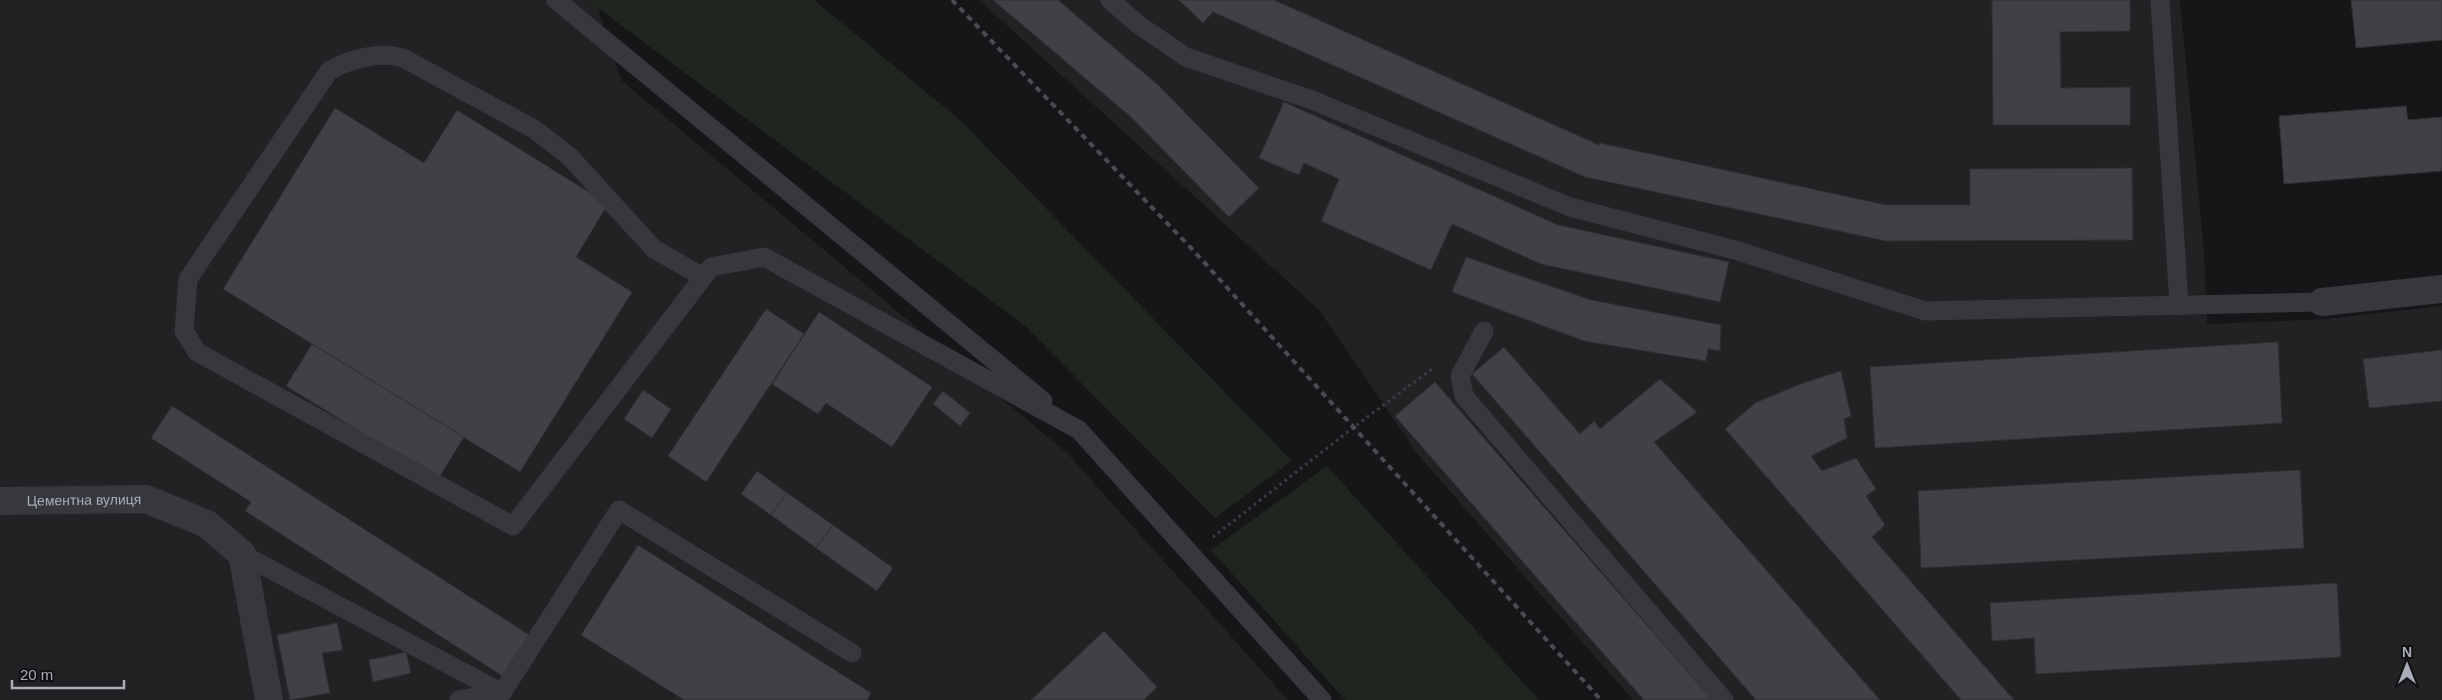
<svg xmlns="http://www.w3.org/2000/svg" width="2442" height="700" viewBox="0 0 2442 700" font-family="Helvetica,sans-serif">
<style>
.built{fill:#222225}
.green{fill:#1e261f}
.building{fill:#404145;stroke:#303034}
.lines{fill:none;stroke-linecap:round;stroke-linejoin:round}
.path{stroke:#3d3f44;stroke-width:3;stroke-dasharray:2.5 4;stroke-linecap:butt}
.lane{stroke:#37383d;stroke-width:19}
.street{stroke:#37383d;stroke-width:28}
.rail{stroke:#4a4c52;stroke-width:4;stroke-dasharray:6 5;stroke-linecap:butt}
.labels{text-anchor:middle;stroke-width:5;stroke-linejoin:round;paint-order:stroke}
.street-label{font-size:14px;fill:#a8adb8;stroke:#111113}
</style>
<rect width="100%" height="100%" fill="#161618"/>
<!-- built -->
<g class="built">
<polygon points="0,0 595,0 621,80 1068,454 1288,700 0,700"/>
<polygon points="979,0 2180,0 2204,250 2207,324 2327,319 2442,306 2442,700 1633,700 1419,456 1319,310"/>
</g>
<!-- green -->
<g class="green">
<polygon points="587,0 814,0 961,121 1292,461 1215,518 1025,326"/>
<polygon points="1327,466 1539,700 1345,700 1211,550"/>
</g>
<!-- building -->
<g class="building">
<polygon points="993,0 1058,0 1158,85 1259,188 1229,217 1131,117"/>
<polygon points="1179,0 1274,0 1599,145 1600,143 1886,205 1970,205 1970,169 2132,168 2133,240 1886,241 1585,177 1213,12 1203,23"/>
<polygon points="1992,0 2130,0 2130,31 2060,32 2061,88 2130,87 2130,125 1993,125"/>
<polygon points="2351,0 2442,0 2442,40 2356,48"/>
<polygon points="1284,102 1558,225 1729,262 1720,302 1541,264 1452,224 1431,270 1321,221 1339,179 1304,163 1299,175 1259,158"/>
<polygon points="2406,106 2408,120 2442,117 2442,171 2284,184 2279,116"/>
<polygon points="335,108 424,163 457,110 608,204 576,257 632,292 520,472 223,289"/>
<polygon points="1466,257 1591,300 1721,325 1720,351 1708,349 1706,361 1584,341 1452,292"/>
<polygon points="766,309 804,334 706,482 668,456"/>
<polygon points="819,312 932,387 892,447 826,403 818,414 772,384"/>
<polygon points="2278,342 2282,423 1875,448 1870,367"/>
<polygon points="312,344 464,437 438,479 286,386"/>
<polygon points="1504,347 1580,434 1594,421 1600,429 1660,379 1697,412 1654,442 1880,700 1756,700 1472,374"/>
<polygon points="2442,350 2442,401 2369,408 2363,359"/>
<polygon points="1841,371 1851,416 1844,419 1847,438 1811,456 1822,471 1856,458 1876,489 1866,496 1885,525 1872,537 2014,700 1961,700 1725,429 1755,403 1803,383"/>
<polygon points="1435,382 1712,700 1644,700 1395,416"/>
<polygon points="643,390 671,409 652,438 624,419"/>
<polygon points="943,391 970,413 960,426 933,404"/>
<polygon points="172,406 531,636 504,677 245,511 251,502 151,438"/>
<polygon points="2300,470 2304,548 1921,568 1918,491"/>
<polygon points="757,471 787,493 771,515 741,494"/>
<polygon points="787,493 833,525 816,548 771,515"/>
<polygon points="833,525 893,568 877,591 816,548"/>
<polygon points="638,545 871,693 867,700 684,700 581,635"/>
<polygon points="2337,583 2341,657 2036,674 2034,638 1992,641 1990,603"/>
<polygon points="337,623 343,650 322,653 330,693 290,700 277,635"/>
<polygon points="1104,631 1157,687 1144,700 1031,700"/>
<polygon points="406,652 411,673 373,682 369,660"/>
</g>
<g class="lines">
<!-- path -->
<polyline class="path" points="1213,537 1354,427 1432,369"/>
<!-- lane -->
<g class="lane">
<polyline points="556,0 1043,401"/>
<polyline points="1110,0 1139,25 1186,57 1312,100 1570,207 1735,250 1925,311 2322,302"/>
<polyline points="2160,0 2179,306"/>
<path d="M703,277L654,249L570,157L534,129L403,58C379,51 350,59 329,71L188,279L184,331L197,352L513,526L711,267L764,257L1079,430L1322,700"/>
<polyline points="1484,331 1460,376 1464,396 1724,700"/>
<polyline points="242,554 502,693 619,510 852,653"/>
<polyline points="459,700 502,693"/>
</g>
<!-- street -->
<g class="street">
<polyline points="2322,302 2442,289"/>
<path id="s1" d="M0,501L146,499L207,524L242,554L269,700"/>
</g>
<!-- rail -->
<polyline class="rail" points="952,0 1192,249 1601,700"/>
</g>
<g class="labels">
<!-- street labels -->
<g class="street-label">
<text dy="5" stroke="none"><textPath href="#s1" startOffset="84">Цементна вулиця</textPath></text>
</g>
</g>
<!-- north arrow -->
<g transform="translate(2407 665)" stroke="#111113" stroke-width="4" paint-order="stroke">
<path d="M0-4L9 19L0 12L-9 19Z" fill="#a8adb8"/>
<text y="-8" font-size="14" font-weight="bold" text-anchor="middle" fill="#a8adb8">N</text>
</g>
<!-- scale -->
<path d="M12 680v8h112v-8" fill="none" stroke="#a8adb8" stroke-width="2.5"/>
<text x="20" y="680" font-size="15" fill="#a8adb8" stroke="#111113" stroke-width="4" paint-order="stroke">20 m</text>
</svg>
